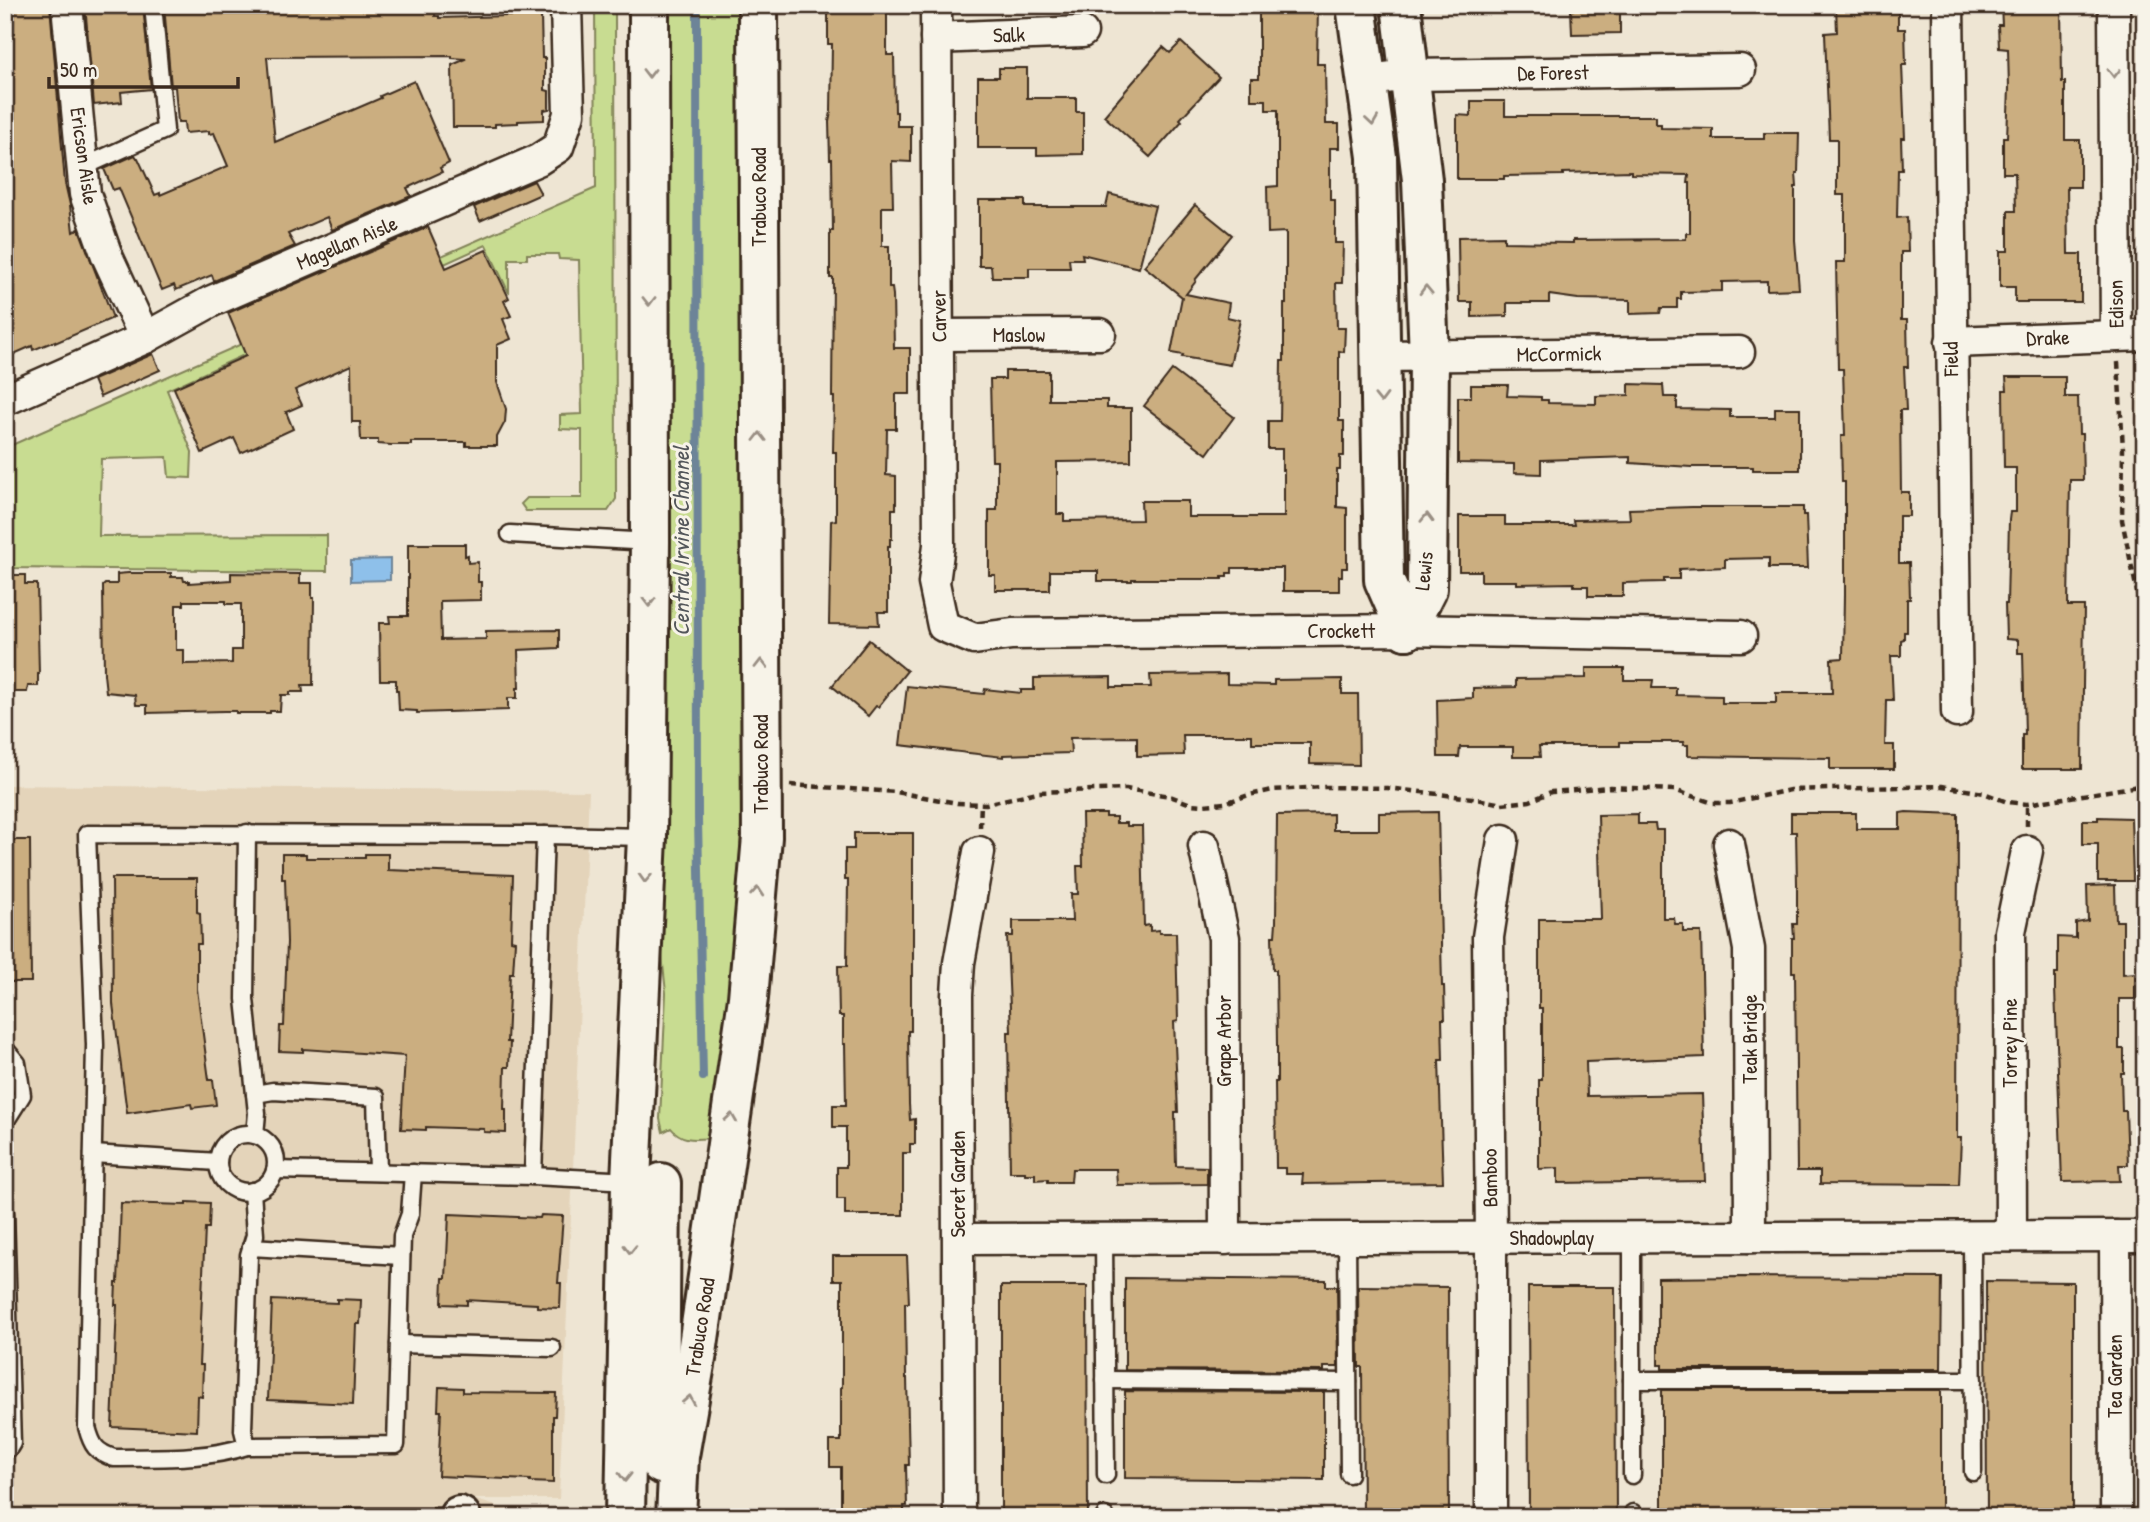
<svg xmlns="http://www.w3.org/2000/svg" width="2150" height="1522" viewBox="0 0 2150 1522" font-family="'Patrick Hand',sans-serif">
<style>
.built{fill:#e4d4ba}
.green{fill:#c8dc91;stroke:#828358;stroke-width:2}
.water{fill:#8ec0ea;stroke:#6d8498;stroke-width:2}
.lines{fill:none;stroke-linecap:round;stroke-linejoin:round}
.stream{stroke:#6d8498;stroke-width:8}
.building{fill:#cbae80;stroke:#3b2a1e;stroke-width:2;fill-rule:evenodd}
.lane-casing{stroke:#3b2a1e;stroke-width:21}
.street-casing{stroke:#3b2a1e;stroke-width:35}
.secondary-casing{stroke:#3b2a1e;stroke-width:44}
.path{stroke:#3b2a1e;stroke-width:4.5;stroke-dasharray:7 5;stroke-linecap:butt}
.lane{stroke:#f7f3e8;stroke-width:16}
.street{stroke:#f7f3e8;stroke-width:30}
.secondary{stroke:#f7f3e8;stroke-width:38}
.oneway{stroke:#998e83}
.labels{text-anchor:middle;stroke-width:6;stroke-linejoin:round;paint-order:stroke}
.street-label{font-size:21px;fill:#3b2a1e;stroke:#f7f3e8}
.water-label{font-size:23px;font-style:italic;fill:#54575b;stroke:#f7f3e8}
</style>
<rect width="100%" height="100%" fill="#eee5d3"/>
<filter id="ink" filterUnits="userSpaceOnUse"><feTurbulence type="fractalNoise" baseFrequency=".0143" numOctaves="2"/><feDisplacementMap in="SourceGraphic" scale="14" xChannelSelector="R" yChannelSelector="G"/><feConvolveMatrix kernelMatrix="1 2 1 2 8 2 1 2 1" color-interpolation-filters="sRGB"/></filter>
<g filter="url(#ink)">
<!-- built -->
<polygon class="built" points="5,785 589,791 559,1499 473,1499 533,1517 5,1517"/>
<!-- green -->
<g class="green">
<polygon points="595,5 615,5 616,499 608,511 526,511 521,504 527,498 582,498 582,430 560,429 560,415 582,414 579,260 559,259 558,254 527,254 527,259 509,259 509,293 486,245 167,390 192,452 191,478 169,477 167,457 101,459 99,536 327,535 327,571 5,568 5,448 596,188"/>
<path d="M658,5H739L743,771L737,932L712,1138C696,1139 682,1142 671,1128L663,1132L660,1119L666,993L658,916Z"/>
<polygon points="2145,1274 2145,1517 2143,1517"/>
</g>
<!-- water -->
<polygon class="water" points="390,559 390,580 351,581 351,560"/>
<g class="lines">
<!-- stream -->
<polyline class="stream" points="697,5 698,819 703,1077"/>
</g>
<!-- building -->
<g class="building">
<polygon points="5,5 50,5 65,183 70,205 73,232 79,229 113,318 55,343 55,341 33,350 32,346 5,358"/>
<polygon points="85,5 143,5 151,89 121,92 122,102 94,105"/>
<polygon points="164,5 435,5 435,16 439,16 439,18 541,15 542,58 545,58 545,90 549,91 549,109 544,110 544,120 518,121 518,123 495,124 495,127 453,127 452,65 466,59 452,58 452,56 267,57 275,142 353,110 381,98 380,96 414,81 449,163 440,168 442,172 407,188 411,196 332,230 327,217 288,234 295,246 214,281 212,275 176,290 174,285 162,290 119,188 113,190 104,169 135,155 137,158 138,158 155,195 160,193 160,195 228,166 214,133 209,134 209,131 185,133 184,122 178,122 175,87 171,87"/>
<polygon points="828,5 878,5 878,10 887,10 887,55 894,55 895,112 897,112 897,126 911,126 911,162 892,161 893,207 882,207 882,246 889,246 889,288 892,288 893,295 894,348 910,348 910,394 896,394 896,429 887,429 886,475 896,476 896,509 892,509 892,539 890,539 890,546 888,546 888,612 878,612 879,625 829,624 831,521 836,520 836,452 833,452 834,397 832,397 833,278 830,278 830,231 833,231 832,159 830,159 829,122 831,112 832,44 828,44"/>
<polygon points="1259,5 1318,5 1317,64 1325,64 1326,124 1339,124 1339,148 1330,148 1330,200 1335,200 1335,243 1343,243 1342,283 1336,283 1337,328 1345,328 1344,352 1339,351 1339,421 1344,421 1344,456 1340,456 1340,470 1337,470 1337,507 1347,508 1347,568 1342,568 1342,576 1339,576 1339,591 1283,591 1283,568 1232,568 1232,573 1227,573 1227,577 1222,577 1222,579 1132,579 1132,581 1098,581 1098,571 1050,571 1050,590 995,590 995,575 989,575 989,510 997,510 997,461 992,461 990,379 1005,379 1005,371 1049,371 1049,400 1107,400 1107,408 1131,408 1131,461 1057,462 1057,514 1064,514 1064,521 1142,520 1141,501 1188,501 1188,517 1284,517 1284,470 1282,470 1282,449 1268,449 1268,421 1280,421 1281,361 1284,361 1284,304 1286,304 1286,232 1268,233 1267,187 1278,186 1278,110 1266,110 1266,100 1251,100 1251,78 1259,78"/>
<polygon points="1573,5 1620,5 1620,33 1572,34 1571,10 1573,10"/>
<polygon points="1836,5 1898,5 1898,29 1905,29 1906,65 1902,65 1905,138 1901,138 1902,170 1898,170 1897,218 1907,217 1908,252 1901,252 1901,320 1907,320 1908,367 1904,367 1906,410 1900,410 1901,492 1909,492 1909,516 1899,516 1899,563 1909,563 1910,599 1907,599 1907,632 1904,632 1904,639 1901,640 1901,656 1891,656 1893,700 1886,700 1885,745 1894,745 1894,769 1830,769 1830,758 1688,756 1688,745 1683,745 1684,742 1620,742 1620,746 1539,746 1540,757 1513,757 1513,747 1460,747 1459,757 1438,757 1437,700 1473,698 1473,688 1516,687 1516,679 1586,678 1586,668 1624,668 1624,680 1653,680 1652,688 1676,688 1676,695 1722,696 1722,703 1776,703 1776,693 1832,693 1831,659 1843,658 1844,595 1845,595 1845,482 1842,482 1841,436 1845,436 1843,369 1838,369 1836,262 1845,262 1845,195 1837,195 1837,139 1829,139 1825,33 1837,32"/>
<polygon points="2001,5 2061,5 2062,82 2065,82 2065,140 2080,140 2080,187 2067,187 2068,254 2081,254 2081,302 2015,302 2015,287 2000,287 2000,251 2008,251 2008,211 2016,211 2015,173 2003,173 2003,137 2007,137 2009,88 2008,49 1999,48 1998,25 2002,25"/>
<polygon points="1181,42 1219,77 1180,119 1182,121 1150,157 1104,116 1163,47 1170,53"/>
<polygon points="999,68 1027,68 1027,98 1076,98 1076,112 1083,112 1083,154 1037,155 1037,148 978,148 978,77 999,77"/>
<polygon points="1471,101 1505,101 1505,116 1656,116 1656,124 1661,124 1661,128 1713,129 1713,139 1764,139 1764,133 1799,133 1798,173 1796,173 1797,187 1795,187 1795,240 1799,289 1767,290 1767,281 1722,282 1722,291 1681,292 1681,299 1677,299 1677,308 1661,308 1660,313 1630,314 1630,300 1578,299 1549,295 1549,303 1507,303 1507,316 1472,317 1472,302 1459,302 1458,237 1504,236 1504,242 1573,243 1573,240 1686,239 1686,233 1690,233 1690,183 1688,183 1689,175 1631,174 1631,171 1563,173 1563,175 1504,176 1504,179 1457,179 1457,115 1471,116"/>
<polygon points="534,181 541,194 480,221 474,207"/>
<polygon points="1109,194 1155,206 1139,268 1082,254 1083,259 1069,259 1070,268 1029,268 1029,277 992,277 991,266 979,266 979,200 1025,200 1025,207 1106,207"/>
<polygon points="1195,205 1232,235 1195,280 1196,281 1186,294 1229,303 1227,317 1240,320 1230,365 1182,357 1183,355 1171,353 1182,297 1144,266"/>
<polygon points="428,227 446,268 486,250 509,298 504,301 511,316 503,319 511,339 497,345 497,382 506,409 505,422 497,437 497,446 466,446 466,442 411,442 411,445 391,445 378,444 378,440 361,440 360,422 352,422 351,365 295,390 302,405 286,412 293,429 241,453 234,438 202,453 174,388 246,356 228,313"/>
<polygon points="153,354 160,370 100,397 93,380"/>
<polygon points="1172,370 1234,417 1207,454 1144,406"/>
<polygon points="2006,377 2065,377 2065,397 2078,397 2079,434 2082,434 2083,480 2070,480 2068,606 2084,606 2082,769 2022,769 2022,735 2025,735 2023,653 2018,653 2018,640 2006,639 2005,604 2007,604 2009,520 2010,512 2016,512 2016,468 2004,468 2003,390 2007,390"/>
<polygon points="1629,384 1663,385 1664,397 1677,397 1677,409 1730,410 1730,417 1775,417 1775,408 1800,408 1800,470 1753,470 1753,467 1691,467 1630,463 1630,457 1541,460 1541,474 1514,473 1514,464 1458,463 1458,397 1471,397 1471,385 1508,385 1507,396 1541,397 1541,400 1548,400 1548,403 1596,404 1596,396 1629,395"/>
<polygon points="1692,507 1803,507 1803,515 1806,515 1808,568 1769,568 1769,558 1725,559 1725,567 1679,569 1679,579 1664,579 1664,582 1623,583 1623,596 1588,596 1588,586 1574,586 1574,583 1517,584 1517,581 1481,581 1481,571 1459,571 1459,516 1505,516 1505,525 1574,525 1573,520 1630,519 1629,509"/>
<polygon points="408,544 465,544 465,556 468,555 468,563 478,562 478,582 481,582 481,600 440,601 441,640 486,639 486,631 559,630 559,648 518,650 519,688 517,688 517,698 508,698 508,710 417,713 417,711 399,710 398,690 396,690 396,680 380,680 379,623 390,623 389,616 408,616"/>
<path d="M128,573H171V577H183L184,581H189V583L231,580V573L300,574V583H312V598H314L313,685H302L303,692H290V695H281L280,711H270V713H236V711H224L147,713V705H136L135,695L106,692L104,674L103,586L105,584H117V574ZM184,601H226V604H241V650H232V663L184,664V650H176V605H184Z"/>
<polygon points="5,575 25,575 25,584 37,584 39,674 38,674 38,686 28,686 27,692 5,692"/>
<polygon points="869,640 907,671 878,707 876,706 868,716 832,686"/>
<polygon points="1227,674 1227,684 1274,685 1274,680 1342,679 1342,694 1358,694 1359,765 1310,764 1310,743 1252,743 1252,735 1183,735 1184,755 1137,756 1137,737 1070,738 1071,753 1003,755 1003,757 900,745 907,686 984,694 985,689 1021,693 1021,690 1034,690 1034,678 1111,677 1111,687 1151,687 1150,675"/>
<polygon points="1438,812 1442,986 1444,986 1445,1019 1442,1019 1443,1060 1439,1060 1443,1182 1302,1184 1303,1174 1285,1174 1285,1168 1276,1168 1275,1082 1277,1082 1277,1044 1276,970 1273,970 1272,936 1275,936 1276,922 1277,815 1333,814 1333,830 1379,830 1379,813"/>
<polygon points="1906,812 1958,814 1957,1138 1961,1138 1959,1185 1820,1184 1820,1171 1797,1171 1795,972 1792,972 1792,938 1794,938 1793,924 1797,924 1797,884 1796,832 1791,832 1791,813 1856,813 1856,829 1900,829 1900,813"/>
<polygon points="1082,814 1106,814 1106,817 1116,817 1116,823 1127,823 1127,826 1142,826 1144,926 1150,925 1150,931 1159,930 1159,933 1176,933 1178,1021 1174,1022 1178,1112 1175,1112 1176,1166 1207,1167 1207,1184 1117,1185 1116,1169 1072,1169 1071,1182 1048,1182 1048,1179 1035,1180 1035,1174 1025,1174 1025,1172 1010,1172 1008,1032 1011,1032 1007,936 1013,936 1013,921 1072,921 1071,894 1078,894 1077,866 1083,866"/>
<polygon points="1638,814 1638,824 1655,824 1656,830 1663,830 1663,918 1674,918 1675,924 1683,924 1683,932 1701,932 1704,1057 1586,1062 1587,1096 1702,1094 1705,1181 1558,1183 1558,1168 1539,1169 1539,1080 1542,1080 1542,1008 1539,1008 1539,919 1601,919 1598,815"/>
<polygon points="2098,817 2131,818 2133,881 2098,881 2098,844 2083,844 2083,820 2098,820"/>
<polygon points="854,833 913,833 913,976 911,976 911,1031 908,1031 909,1104 910,1120 915,1119 915,1144 910,1144 910,1153 903,1153 903,1215 845,1215 845,1199 837,1199 837,1167 846,1167 846,1127 833,1127 833,1105 846,1105 845,1044 843,1044 843,1016 839,1016 838,966 847,966 848,880 845,880 845,849 854,849"/>
<polygon points="5,840 30,840 31,982 5,982"/>
<polygon points="282,854 306,854 306,858 365,858 365,854 388,854 388,870 513,875 511,940 515,941 513,973 510,973 507,1042 510,1042 509,1067 505,1067 504,1110 506,1110 506,1133 484,1132 484,1129 426,1127 426,1130 401,1129 405,1056 303,1049 303,1052 279,1051 280,1026 284,1026 287,942 285,879 282,879"/>
<polygon points="112,878 197,878 197,912 200,913 201,944 197,944 197,989 209,1080 213,1080 216,1105 192,1108 191,1104 127,1113 113,1004"/>
<polygon points="2115,885 2116,921 2123,921 2123,974 2135,973 2135,999 2119,999 2119,1049 2124,1049 2124,1073 2121,1073 2122,1111 2126,1111 2128,1165 2119,1165 2120,1181 2062,1182 2055,989 2055,974 2058,974 2058,937 2076,938 2076,923 2088,921 2087,886"/>
<polygon points="186,1202 210,1203 209,1228 205,1228 199,1365 203,1365 202,1397 198,1396 197,1431 112,1427 117,1305 115,1305 116,1283 118,1283 121,1203 186,1205"/>
<polygon points="449,1214 540,1218 541,1215 563,1216 558,1283 561,1283 560,1308 537,1307 537,1304 467,1300 467,1305 442,1304 443,1278 446,1278"/>
<polygon points="833,1256 907,1256 909,1303 905,1303 906,1378 907,1378 909,1465 906,1465 907,1506 904,1506 904,1517 841,1517 841,1467 830,1467 830,1441 841,1441 841,1387 842,1387 842,1280 833,1280"/>
<polygon points="1741,1277 1942,1278 1941,1369 1662,1369 1662,1365 1658,1365 1658,1278"/>
<polygon points="1125,1278 1326,1280 1326,1286 1337,1286 1338,1367 1324,1367 1324,1371 1125,1370"/>
<polygon points="1986,1281 2073,1282 2073,1517 1987,1517"/>
<polygon points="1001,1286 1087,1286 1088,1517 1001,1517"/>
<polygon points="1358,1286 1448,1287 1449,1517 1363,1517 1362,1367 1359,1367"/>
<polygon points="1528,1287 1615,1287 1616,1517 1529,1517"/>
<polygon points="337,1299 361,1300 360,1324 356,1324 353,1404 268,1400 272,1300 337,1303"/>
<polygon points="439,1387 463,1388 463,1392 556,1393 555,1416 553,1416 553,1483 530,1482 530,1480 438,1476 441,1411 438,1411"/>
<rect x="1662" y="1390" width="279" height="127"/>
<polygon points="1125,1391 1324,1392 1324,1480 1125,1478"/>
</g>
<g class="lines">
<!-- lane casing -->
<g class="lane-casing">
<g id="lane">
<polyline points="83,167 165,130 153,5"/>
<polyline points="510,534 650,542"/>
<polyline points="247,833 245,999 257,1113 255,1135"/>
<polyline points="545,835 647,837"/>
<polyline points="5,1049 17,1063 22,1095 5,1122"/>
<polyline points="255,1094 273,1091 376,1097 378,1172"/>
<circle cx="247" cy="1163" r="29"/>
<polyline points="93,1154 218,1162"/>
<polyline points="275,1170 533,1176 631,1181"/>
<path d="M413,1173L410,1214L402,1236L396,1445L247,1446C205,1460 159,1457 114,1458C96,1452 92,1446 87,1427L95,1045L87,834L545,835L533,1176"/>
<polyline points="5,1213 12,1443 9,1448 5,1448"/>
<polyline points="1632,1237 1632,1475"/>
<polyline points="1972,1237 1973,1472"/>
<polyline points="1347,1238 1349,1474"/>
<polyline points="1104,1239 1106,1475"/>
<polyline points="251,1247 401,1256"/>
<polyline points="399,1344 552,1348"/>
<polyline points="1105,1380 1348,1382"/>
<polyline points="1632,1380 1973,1380"/>
<polyline points="247,1446 243,1430 249,1255 255,1235 252,1191"/>
<polyline points="1633,1513 1633,1517"/>
<polyline points="348,1517 459,1517"/>
<polyline points="1105,1517 1105,1516"/>
</g>
</g>
<!-- street casing -->
<g class="street-casing">
<g id="street">
<polyline points="67,5 85,194 107,256 145,338"/>
<polyline points="936,5 939,545 934,583 943,626 974,639 1012,634 1406,630 1741,636"/>
<polyline points="1948,5 1957,712"/>
<polyline points="2114,5 2116,336"/>
<polyline points="936,38 1082,32"/>
<polyline points="1367,80 1411,75 1740,70"/>
<polyline points="939,335 1100,334"/>
<polyline points="1951,342 2145,335"/>
<polyline points="1380,356 1739,352"/>
<polyline points="5,400 145,338 212,301 538,160 558,147 569,114 566,5"/>
<polyline points="1729,844 1749,949 1750,1237"/>
<polyline points="1204,846 1224,938 1225,1239"/>
<polyline points="2011,1236 2010,932 2027,851"/>
<polyline points="2115,1236 2116,1517"/>
<polyline points="959,1239 2145,1236"/>
<polyline points="959,1517 957,995 959,963 979,852"/>
<polyline points="1491,1517 1491,1238 1488,937 1503,840"/>
</g>
</g>
<!-- secondary casing -->
<g class="secondary-casing">
<g id="secondary">
<polyline points="1356,5 1377,157 1384,580 1406,630"/>
<polyline points="1401,5 1422,180 1429,356 1427,589 1406,630"/>
<polyline points="661,1464 659,1434 661,1183"/>
<polyline points="459,1516 461,1517"/>
<polyline points="625,1517 631,1181 647,837 650,542 649,5"/>
<polyline points="676,1517 679,1456 697,1353 748,998 762,837 758,5"/>
</g>
</g>
<!-- path -->
<g class="path">
<polyline points="2118,362 2123,449 2122,520 2139,601 2145,642"/>
<polyline points="790,785 896,792 957,803 986,804 1037,792 1126,789 1170,796 1191,804 1204,805 1225,803 1249,795 1273,790 1324,787 1387,788 1472,798 1502,804 1530,801 1551,792 1610,787 1674,790 1713,803 1730,803 1790,790 1942,786 1984,793 2007,802 2027,804 2145,785"/>
<polyline points="2027,826 2027,804"/>
<polyline points="980,827 981,803"/>
</g>
<!-- lane -->
<use href="#lane" class="lane"/>
<!-- street -->
<use href="#street" class="street"/>
<!-- secondary -->
<use href="#secondary" class="secondary"/>
</g>
<!-- one-way arrows -->
<defs><path id="oneway-chevron" d="M-2-3.5L2.5 0L-2 3.5" fill="none" stroke-width="1.6" stroke-linecap="round" stroke-linejoin="round" transform="scale(1.75)"/></defs>
<g class="oneway">
<use href="#oneway-chevron" transform="translate(649 73) rotate(90)"/>
<use href="#oneway-chevron" transform="translate(2114 73) rotate(90)"/>
<use href="#oneway-chevron" transform="translate(1372 121) rotate(82)"/>
<use href="#oneway-chevron" transform="translate(1426 290) rotate(-92)"/>
<use href="#oneway-chevron" transform="translate(649 301) rotate(90)"/>
<use href="#oneway-chevron" transform="translate(1381 398) rotate(89)"/>
<use href="#oneway-chevron" transform="translate(760 437) rotate(-90)"/>
<use href="#oneway-chevron" transform="translate(1427 518) rotate(-89)"/>
<use href="#oneway-chevron" transform="translate(649 602) rotate(90)"/>
<use href="#oneway-chevron" transform="translate(761 664) rotate(-90)"/>
<use href="#oneway-chevron" transform="translate(645 878) rotate(93)"/>
<use href="#oneway-chevron" transform="translate(757 892) rotate(-85)"/>
<use href="#oneway-chevron" transform="translate(731 1118) rotate(-82)"/>
<use href="#oneway-chevron" transform="translate(630 1249) rotate(91)"/>
<use href="#oneway-chevron" transform="translate(689 1400) rotate(-80)"/>
<use href="#oneway-chevron" transform="translate(625 1477) rotate(91)"/>
</g>
</g>
<g class="labels">
<!-- street labels -->
<g class="street-label">
<text transform="translate(1009 35) rotate(-2)" y="7">Salk</text>
<text transform="translate(1553 73) rotate(-1)" y="7">De Forest</text>
<text transform="translate(84 156) rotate(82)" y="7">Ericson Aisle</text>
<text transform="translate(759 197) rotate(-90)" y="7">Trabuco Road</text>
<text transform="translate(347 243) rotate(-23)" y="7">Magellan Aisle</text>
<text transform="translate(2116 304) rotate(-91)" y="7">Edison</text>
<text transform="translate(939 316) rotate(-91)" y="7">Carver</text>
<text x="1019" y="342">Maslow</text>
<text transform="translate(2048 338) rotate(-2)" y="7">Drake</text>
<text transform="translate(1559 354) rotate(-1)" y="7">McCormick</text>
<text transform="translate(1951 359) rotate(-91)" y="7">Field</text>
<text transform="translate(1424 571) rotate(-84)" y="7">Lewis</text>
<text x="1341" y="638">Crockett</text>
<text transform="translate(761 764) rotate(-90)" y="7">Trabuco Road</text>
<text transform="translate(1750 1039) rotate(-90)" y="7">Teak Bridge</text>
<text transform="translate(1224 1041) rotate(-90)" y="7">Grape Arbor</text>
<text transform="translate(2010 1043) rotate(-90)" y="7">Torrey Pine</text>
<text transform="translate(1490 1178) rotate(-91)" y="7">Bamboo</text>
<text transform="translate(958 1184) rotate(-90)" y="7">Secret Garden</text>
<text x="1552" y="1245">Shadowplay</text>
<text transform="translate(700 1327) rotate(-81)" y="7">Trabuco Road</text>
<text transform="translate(2115 1376) rotate(-90)" y="7">Tea Garden</text>
</g>
<!-- water labels -->
<g class="water-label">
<text transform="translate(681 541) rotate(-90)" y="8">Central Irvine Channel</text>
</g>
</g>
<!-- margin -->
<rect width="2150" height="1522" fill="none" stroke="#f7f3e8" stroke-width="28"/>
<rect x="14" y="14" width="2122" height="1494" fill="none" stroke="#3b2a1e" stroke-width="2.5" filter="url(#ink)"/>
<!-- scale -->
<path d="M49 77v10h189v-10" fill="none" stroke="#3b2a1e" stroke-width="3.5"/>
<text x="60" y="77" font-size="21" fill="#3b2a1e" stroke="#f7f3e8" stroke-width="5" paint-order="stroke">50 m</text>
</svg>
